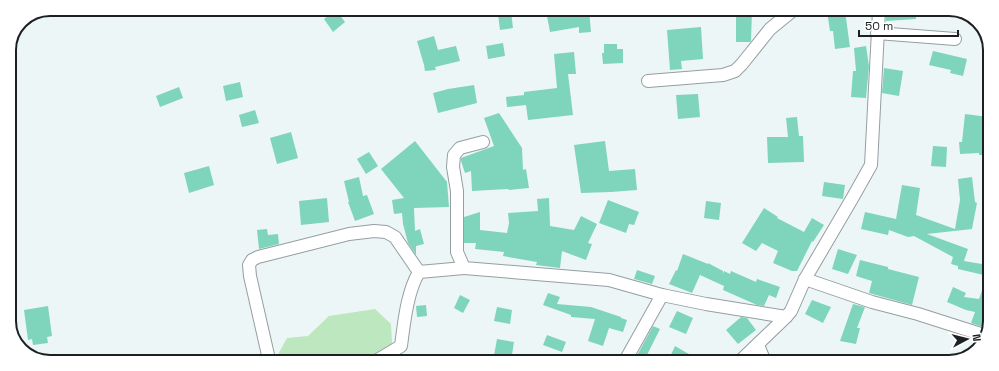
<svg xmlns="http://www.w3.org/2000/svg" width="999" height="371" viewBox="0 0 999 371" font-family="'Space Grotesk',sans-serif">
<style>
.green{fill:#bce7bf}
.building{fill:#7fd4bc}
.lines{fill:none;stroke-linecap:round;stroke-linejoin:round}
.minor-casing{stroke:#969e9f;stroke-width:14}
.minor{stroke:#fff;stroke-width:12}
.rim{fill:none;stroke:#1c2020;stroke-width:2}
</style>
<rect width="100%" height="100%" fill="#edf6f6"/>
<!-- green -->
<polygon class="green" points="375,309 391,324 393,361 275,360 287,338 308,336 329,316"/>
<!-- building -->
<g class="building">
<polygon points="336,10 345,22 333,32 324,19"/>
<polygon points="570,10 589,10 591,32 579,33 579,27 550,32 547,16 570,13"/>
<polygon points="511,11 513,28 500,30 498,14"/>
<polygon points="736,11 752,11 751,41 750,42 736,42"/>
<polygon points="827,11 845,11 850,47 835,49 833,31 830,31"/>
<polygon points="886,11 916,11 916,19 886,21"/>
<polygon points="701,27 703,59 681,61 682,69 670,70 667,30"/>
<polygon points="434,36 438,50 456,46 460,61 435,67 436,70 425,71 424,65 417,41"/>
<polygon points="503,43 505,56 488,59 486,46"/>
<polygon points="604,44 617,44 617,49 623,49 623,63 603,64 602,53 604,53"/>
<polygon points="866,46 869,66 866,98 851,97 853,71 856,71 854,48"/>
<polygon points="933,51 967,59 963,76 950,73 951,70 929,65"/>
<polygon points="574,52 576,74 568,74 573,115 528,120 526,105 507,107 506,97 524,95 524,92 557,88 554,54"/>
<polygon points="884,68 903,71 899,96 882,93"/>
<polygon points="240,82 243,97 226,101 223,86"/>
<polygon points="474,85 477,103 438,113 433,93 448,89"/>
<polygon points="179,87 183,98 160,107 156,96"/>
<polygon points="698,94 700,117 678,119 676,95"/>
<polygon points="255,110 259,123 242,127 239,115"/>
<polygon points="499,113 522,148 523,170 526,169 529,188 509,190 508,189 472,191 471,171 465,173 461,161 461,158 494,146 484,118"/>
<polygon points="965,114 988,117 985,140 989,140 989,155 979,155 979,153 960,154 959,142 962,142"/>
<polygon points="797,117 799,136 803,136 804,162 768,163 767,137 788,137 786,118"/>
<polygon points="291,132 298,158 277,164 270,138"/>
<polygon points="415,141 447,182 449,207 414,208 415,231 420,229 424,244 416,246 416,255 408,243 403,224 402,213 394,214 392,200 404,198 381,169"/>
<polygon points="605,141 609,171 635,169 637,190 611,192 581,193 574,145"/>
<polygon points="933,146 947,147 946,167 931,166"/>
<polygon points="369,152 378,166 366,174 357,159"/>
<polygon points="209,166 214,185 189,193 184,173"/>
<polygon points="359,177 363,196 367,195 374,214 355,221 348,202 349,202 344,181"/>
<polygon points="972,177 975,202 977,203 972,229 927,234 968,249 964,261 988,265 988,276 958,269 958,266 951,264 953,257 914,236 908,237 889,230 888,235 861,229 865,212 896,219 902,185 920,188 916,215 955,229 960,200 958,179"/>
<polygon points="824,182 845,185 843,199 822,196"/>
<polygon points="327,198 329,222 301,225 299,201"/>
<polygon points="549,198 550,226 574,230 581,216 597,224 588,243 592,244 586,260 562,251 560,268 536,265 537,262 503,256 504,252 475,249 476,243 464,243 464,217 480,212 480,230 507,233 509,223 508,213 538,211 537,199"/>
<polygon points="608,200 639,212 634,225 629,224 626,233 599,223"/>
<polygon points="706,201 721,203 719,220 704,218"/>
<polygon points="764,208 778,217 777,218 804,232 812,218 824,225 813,242 812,241 797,271 792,271 773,263 778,251 762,243 756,251 742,243"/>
<polygon points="267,229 268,235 278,234 279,244 259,249 257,230"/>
<polygon points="838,249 857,255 848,274 832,269"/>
<polygon points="683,254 708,264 708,263 723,271 723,274 724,271 730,274 731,271 756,282 757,279 780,287 776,298 769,295 764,306 757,305 723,290 724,286 700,275 692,293 669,284 676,270 677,271"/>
<polygon points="860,260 888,267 888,269 919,277 912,305 869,293 872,281 856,276"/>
<polygon points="637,270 655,276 652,284 634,279"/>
<polygon points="984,285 988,286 988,295 983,327 971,323 975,312 966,310 947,302 953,287 966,293 964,297 979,299"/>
<polygon points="548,293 560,297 557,304 591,307 621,317 621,318 627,320 623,332 609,328 603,346 588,341 595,319 571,317 571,315 543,305"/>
<polygon points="460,295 470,300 463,313 454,308"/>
<polygon points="812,300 831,307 823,323 805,314"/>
<polygon points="853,304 865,307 857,328 860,328 856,344 840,341"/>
<polygon points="426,305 427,316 417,317 416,306"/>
<polygon points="48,306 52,336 47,337 48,343 33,345 32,339 28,340 24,310"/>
<polygon points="497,307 512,310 510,324 494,321"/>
<polygon points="677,311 693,318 686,334 669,327"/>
<polygon points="741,317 747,318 756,330 738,344 726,330"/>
<polygon points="653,326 660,329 644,361 634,361"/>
<polygon points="547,335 566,342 562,352 543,345"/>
<polygon points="497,339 514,342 511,361 493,361"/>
<polygon points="675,346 701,361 668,361"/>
</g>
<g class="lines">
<!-- minor casing -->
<g class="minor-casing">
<g id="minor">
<polyline points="877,33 955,39"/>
<polyline points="648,81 723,75 735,71 742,64 770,29 792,11"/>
<polyline points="483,142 460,148 454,155 453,167 457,191 457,252 464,268 609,280 662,295 706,304 786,317"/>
<polyline points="805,279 872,302 918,314 987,336"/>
<polyline points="758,345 765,362"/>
<polyline points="268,360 268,355 250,276 249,265 252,260 258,257 349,234 374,231 386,232 395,237 419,272"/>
<path d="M376,361L401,346C404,323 407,292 419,272L464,268"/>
<polyline points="625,361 662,295"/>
<polyline points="740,361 786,317 791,311 805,279 853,197 871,165 879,11"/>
</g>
</g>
<!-- minor -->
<use href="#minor" class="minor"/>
</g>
<!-- crop -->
<path d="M0 0H999V371H0ZM50 16H949A34 34 0 0 1 983 50V321A34 34 0 0 1 949 355H50A34 34 0 0 1 16 321V50A34 34 0 0 1 50 16Z" fill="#fff" fill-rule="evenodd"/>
<path class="rim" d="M50 16H949A34 34 0 0 1 983 50V321A34 34 0 0 1 949 355H50A34 34 0 0 1 16 321V50A34 34 0 0 1 50 16Z"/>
<!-- north arrow -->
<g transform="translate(967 339) rotate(83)" stroke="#ffffff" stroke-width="3" paint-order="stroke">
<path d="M0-3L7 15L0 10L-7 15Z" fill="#1c2020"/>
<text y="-6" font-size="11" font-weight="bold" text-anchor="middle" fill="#1c2020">N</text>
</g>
<!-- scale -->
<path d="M859 30v6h99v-6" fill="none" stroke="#1c2020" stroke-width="2"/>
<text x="865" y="30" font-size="12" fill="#1c2020" stroke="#ffffff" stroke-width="3" paint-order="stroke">50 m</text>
</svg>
